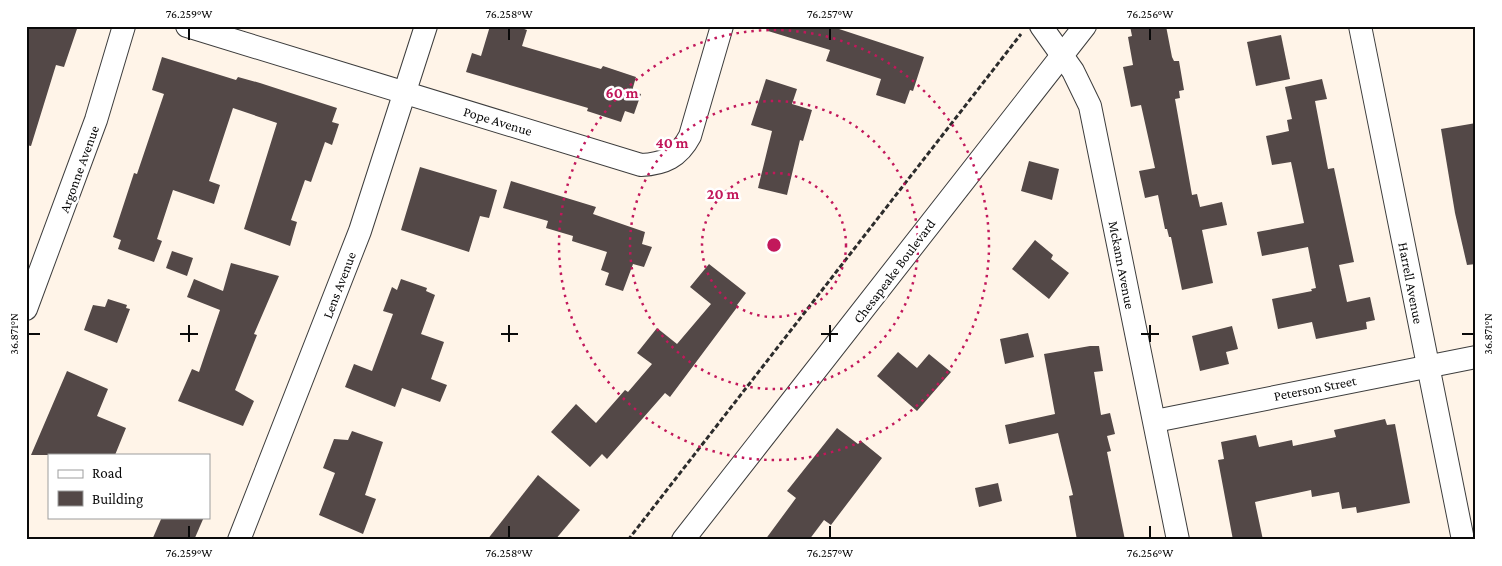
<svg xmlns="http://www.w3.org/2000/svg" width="1502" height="566" viewBox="0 0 1502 566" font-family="'Crimson Pro',serif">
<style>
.building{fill:#534847}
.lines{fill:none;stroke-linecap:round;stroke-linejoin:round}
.minor-casing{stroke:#3d3d3d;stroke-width:24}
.path{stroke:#2c2c2c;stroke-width:3;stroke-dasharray:5 2.5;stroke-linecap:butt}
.minor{stroke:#fff;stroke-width:22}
.ticks{fill:none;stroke:#0a0a0a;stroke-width:2}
.ring{fill:none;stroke:#c2185b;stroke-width:2.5;stroke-dasharray:2.5 5}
.labels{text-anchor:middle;stroke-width:5;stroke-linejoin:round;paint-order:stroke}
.street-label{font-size:14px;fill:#0a0a0a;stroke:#fff}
.centre{fill:#c2185b;stroke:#fff;stroke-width:2.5}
.ring-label{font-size:15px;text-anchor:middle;font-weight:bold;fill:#c2185b;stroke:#fff;stroke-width:5;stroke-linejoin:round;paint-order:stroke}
.neatline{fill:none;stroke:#0a0a0a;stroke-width:2}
.ticks-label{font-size:12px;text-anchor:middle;fill:#0a0a0a}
</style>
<rect width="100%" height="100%" fill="#fff4e8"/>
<!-- building -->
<g class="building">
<polygon points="26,26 78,26 64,67 56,65 31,146 26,145"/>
<polygon points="490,26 516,26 527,30 522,46 601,69 603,66 636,77 632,91 641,94 634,114 625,111 621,122 587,111 588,108 466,72 472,53 481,56"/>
<polygon points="769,26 830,26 924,57 913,91 910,90 905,104 876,95 881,79 826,61 830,50 768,31"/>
<polygon points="1130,26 1166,26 1172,57 1174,61 1179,61 1184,90 1179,91 1180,98 1175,99 1192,195 1197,194 1200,207 1222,202 1227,225 1202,230 1213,283 1182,290 1171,237 1169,237 1167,229 1165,229 1158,195 1145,198 1139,171 1155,168 1141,105 1131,107 1123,67 1133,65 1128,37 1132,36"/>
<polygon points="1281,35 1290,79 1256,86 1247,42"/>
<polygon points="162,57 236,80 238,77 260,83 337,108 332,122 339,124 332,145 325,142 324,145 311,182 305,180 291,220 297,222 290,246 244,229 277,123 233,108 209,181 220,185 214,204 173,190 157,239 162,241 154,262 118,249 121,240 113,237 134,173 137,174 164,94 152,90"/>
<polygon points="766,79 797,89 792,104 812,110 803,141 800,140 787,195 758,188 772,131 751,125"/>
<polygon points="1322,79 1327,99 1315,101 1328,169 1334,168 1354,262 1339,265 1347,302 1370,297 1375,320 1366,322 1367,329 1316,339 1312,322 1278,329 1272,299 1312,291 1311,289 1316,288 1308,247 1262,256 1257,232 1304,223 1291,162 1272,165 1266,136 1289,131 1287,120 1292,119 1285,87"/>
<polygon points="1476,123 1476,264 1467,265 1455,213 1441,129"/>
<polygon points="1029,161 1059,169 1052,200 1021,191"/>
<polygon points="420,167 497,190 489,218 480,216 469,252 401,230"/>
<polygon points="511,181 596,207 593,214 645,232 642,244 652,247 644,267 633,264 623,291 605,285 609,273 601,270 607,252 572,241 573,236 546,228 548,221 503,208"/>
<polygon points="1035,240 1053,255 1051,259 1069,273 1049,299 1012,269"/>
<polygon points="172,251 193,258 187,276 166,268"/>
<polygon points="231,263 279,276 254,334 257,335 235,390 254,401 243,426 178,401 192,369 199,372 220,310 187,297 194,279 223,291"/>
<polygon points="709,264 746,293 737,305 738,306 670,397 665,393 607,459 602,454 590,467 551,432 576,404 596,423 625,390 628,392 652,364 637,353 657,328 677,344 711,304 690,287"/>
<polygon points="401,279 427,288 426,291 435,295 421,334 444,342 431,379 447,385 440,402 402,388 395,407 345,387 354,364 372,371 393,314 383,311 392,287 397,290"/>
<polygon points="108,299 127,305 126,308 130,309 117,343 84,330 93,305 105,307"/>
<polygon points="1232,326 1238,349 1226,352 1229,364 1200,371 1192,336"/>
<polygon points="1028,333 1034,357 1005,364 1000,339"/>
<polygon points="1090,346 1099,346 1103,371 1094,372 1101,415 1110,413 1115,434 1107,436 1111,451 1107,452 1125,540 1077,540 1069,496 1073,495 1058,433 1009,444 1005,425 1055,414 1044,354"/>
<polygon points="898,352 917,368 929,354 951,372 917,411 877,376"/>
<polygon points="67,371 108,389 97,416 126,428 115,455 31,455"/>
<polygon points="1385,419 1387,425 1395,424 1410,503 1357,513 1356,507 1342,509 1339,492 1312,497 1311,490 1255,502 1263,540 1233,540 1218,460 1224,459 1221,442 1256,435 1259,447 1292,440 1293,446 1336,437 1334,430"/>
<polygon points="837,428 858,444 861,441 882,458 831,525 824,520 809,540 765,540 796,498 787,491"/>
<polygon points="352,431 383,442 365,495 376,499 363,534 319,515 335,473 323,468 334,439 348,440"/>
<polygon points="538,475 580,510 555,540 487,540"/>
<polygon points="998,483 1002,501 979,507 975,488"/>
<polygon points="162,517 204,517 194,540 152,540"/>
</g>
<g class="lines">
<!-- minor casing -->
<g class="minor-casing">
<g id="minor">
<path d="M187,26L641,165C664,164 679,157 690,136L722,26"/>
<polyline points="1041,26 1073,71 1090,106 1178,540"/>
<polyline points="1360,26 1463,540"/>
<polyline points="26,309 96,120 124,26"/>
<polyline points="1155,421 1476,357"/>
<polyline points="239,540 360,231 426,26"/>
<polyline points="683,540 1085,26"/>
</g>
</g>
<!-- path -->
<polyline class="path" points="628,540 1021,34"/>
<!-- minor -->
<use href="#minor" class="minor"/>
</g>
<!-- ticks -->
<path class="ticks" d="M189,28V40M509,28V40M830,28V40M1150,28V40M189,325V342M509,325V342M830,325V342M1150,325V342M28,334H40M180,334H198M501,334H518M821,334H838M1141,334H1159M1462,334H1474M189,526V538M509,526V538M830,526V538M1150,526V538"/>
<!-- distance rings -->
<g class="ring">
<circle cx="774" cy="245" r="72"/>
<circle cx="774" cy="245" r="144"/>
<circle cx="774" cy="245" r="215"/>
</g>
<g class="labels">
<!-- street labels -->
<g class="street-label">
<text transform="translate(498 121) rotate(17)" y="5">Pope Avenue</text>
<text transform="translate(79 169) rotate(-70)" y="5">Argonne Avenue</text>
<text transform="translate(1122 265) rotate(79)" y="5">Mckann Avenue</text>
<text transform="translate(894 271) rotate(-53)" y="5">Chesapeake Boulevard</text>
<text transform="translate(1411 283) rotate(79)" y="5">Harrell Avenue</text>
<text transform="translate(339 285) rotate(-69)" y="5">Lens Avenue</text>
<text transform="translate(1315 388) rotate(-11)" y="5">Peterson Street</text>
</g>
</g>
<circle cx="774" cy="245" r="8" class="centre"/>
<g class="ring-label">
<text x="622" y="98">60 m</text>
<text x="672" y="148">40 m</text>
<text x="723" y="199">20 m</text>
</g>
<!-- border -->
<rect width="1502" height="566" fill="none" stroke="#ffffff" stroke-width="55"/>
<!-- legend -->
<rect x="48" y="454" width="162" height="65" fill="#ffffff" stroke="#9d9d9d"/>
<rect x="58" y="470" width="25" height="8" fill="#ffffff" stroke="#9d9d9d"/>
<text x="92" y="478" font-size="15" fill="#0a0a0a">Road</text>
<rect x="58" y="491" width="25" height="15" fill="#534847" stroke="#9d9d9d"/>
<text x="92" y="504" font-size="15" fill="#0a0a0a">Building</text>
<rect x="28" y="28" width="1446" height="510" class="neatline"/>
<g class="ticks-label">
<text x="189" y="18">76.259°W</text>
<text x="509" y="18">76.258°W</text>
<text x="830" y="18">76.257°W</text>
<text x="1150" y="18">76.256°W</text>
<text transform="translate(14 334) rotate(-90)" y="4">36.871°N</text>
<text transform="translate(1488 334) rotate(-90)" y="4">36.871°N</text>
<text x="189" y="557">76.259°W</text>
<text x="509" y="557">76.258°W</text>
<text x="830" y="557">76.257°W</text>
<text x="1150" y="557">76.256°W</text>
</g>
</svg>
